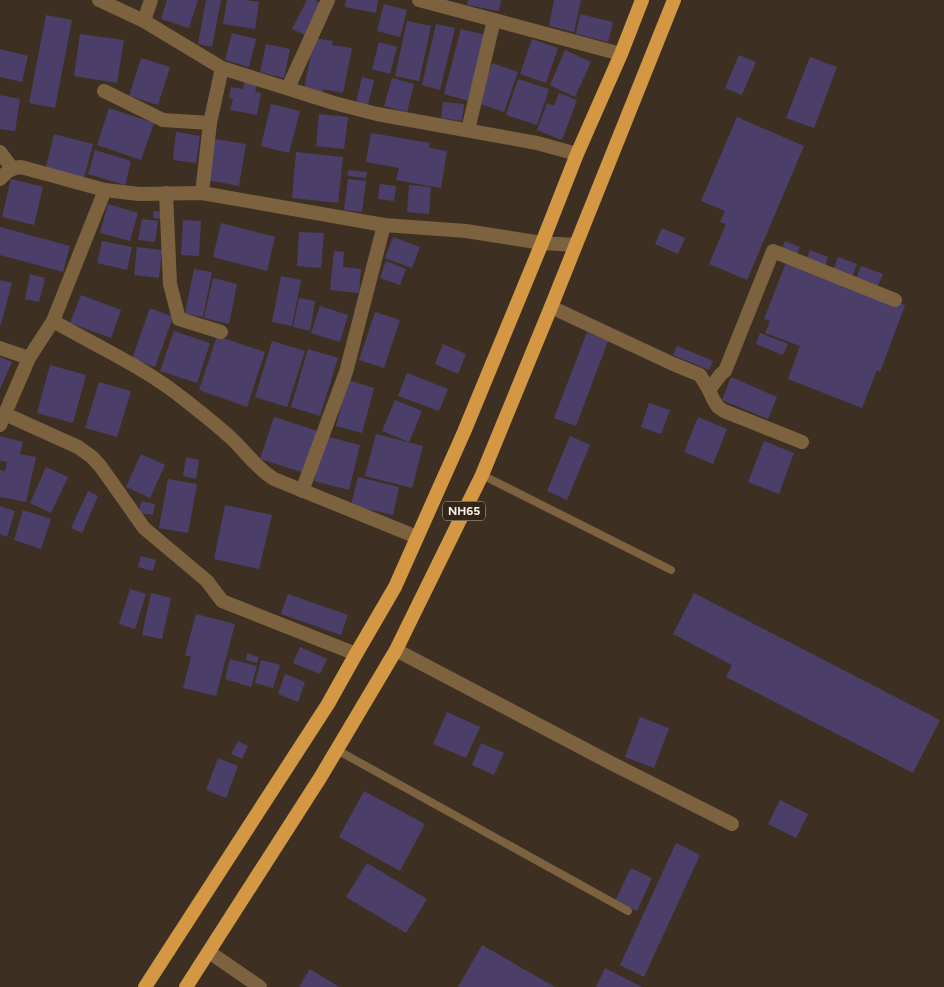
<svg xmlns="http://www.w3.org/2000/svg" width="944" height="987" viewBox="0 0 944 987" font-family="Figtree,sans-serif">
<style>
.building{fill:#4b3f69}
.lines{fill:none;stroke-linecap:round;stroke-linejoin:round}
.service{stroke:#7d6240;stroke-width:8}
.minor{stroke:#7d6240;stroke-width:14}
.trunk{stroke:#d49844;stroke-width:14}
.labels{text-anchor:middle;stroke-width:4;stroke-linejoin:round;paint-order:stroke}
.shield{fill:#332618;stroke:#beb4aa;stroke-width:1}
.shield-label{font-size:12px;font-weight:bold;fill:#faf1e8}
</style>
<rect width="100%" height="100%" fill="#3d3022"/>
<!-- building -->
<g class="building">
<polygon points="167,0 198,0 189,28 161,19"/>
<polygon points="206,0 221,0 212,47 198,44"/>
<polygon points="227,0 245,0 259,2 255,29 223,24"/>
<polygon points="307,0 315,0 321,3 305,35 292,29"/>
<polygon points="346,0 378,0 376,13 345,7"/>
<polygon points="468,0 501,0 499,11 467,5"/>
<polygon points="554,0 581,0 574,32 549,26"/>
<polygon points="384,4 407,10 400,37 377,31"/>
<polygon points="580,14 613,22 608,42 576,34"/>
<polygon points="46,15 72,20 55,108 29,103"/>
<polygon points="407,21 431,26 419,81 395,76"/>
<polygon points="436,24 455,28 440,90 422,85"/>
<polygon points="461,29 486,35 469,101 444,94"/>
<polygon points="232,33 256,39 249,67 225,60"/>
<polygon points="80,34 124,40 117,83 74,76"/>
<polygon points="314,38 333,41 332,45 352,48 343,93 323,89 323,93 304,89"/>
<polygon points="532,39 558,48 546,83 520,74"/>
<polygon points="379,42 397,47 390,74 372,69"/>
<polygon points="266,44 290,49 284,78 260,72"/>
<polygon points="0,49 28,56 22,82 0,77"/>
<polygon points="565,50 591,62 575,97 550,85"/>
<polygon points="739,55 756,62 742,95 725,88"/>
<polygon points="810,57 837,67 814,128 786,118"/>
<polygon points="141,58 170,67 158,105 129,96"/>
<polygon points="492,63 518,72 504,112 478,103"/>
<polygon points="362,77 374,80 368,105 356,103"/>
<polygon points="392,78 414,84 407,112 384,106"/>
<polygon points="518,79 549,89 537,125 506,115"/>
<polygon points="244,82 257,85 255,92 261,93 257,115 230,110 233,99 229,98 231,87 243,89"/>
<polygon points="559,93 577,100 562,140 537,130 547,103 554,106"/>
<polygon points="0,95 20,99 15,131 0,129"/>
<polygon points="443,102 464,104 462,121 441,118"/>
<polygon points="271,104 300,111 289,153 261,146"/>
<polygon points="109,108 154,123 141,160 97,145"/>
<polygon points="319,114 348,117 344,149 316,146"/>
<polygon points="737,117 804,146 747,280 709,264 726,224 720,222 725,211 701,201"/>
<polygon points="176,132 200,136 196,163 173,160"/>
<polygon points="371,133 430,143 429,148 447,151 441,188 396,180 399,168 366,162"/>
<polygon points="54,134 93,144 83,181 45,171"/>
<polygon points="215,139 246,144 239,186 208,180"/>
<polygon points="95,150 131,161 125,185 88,174"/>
<polygon points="296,152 343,157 338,203 292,198"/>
<polygon points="348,170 367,172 366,178 348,176"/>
<polygon points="11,179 43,187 34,225 2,217"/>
<polygon points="348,179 366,181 362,212 344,210"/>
<polygon points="380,184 396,186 394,201 378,199"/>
<polygon points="409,185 431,187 429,214 407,212"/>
<polygon points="108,204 138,213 130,241 100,233"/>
<polygon points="154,211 164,212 163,219 153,218"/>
<polygon points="142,219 158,221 155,242 138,240"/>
<polygon points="183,220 201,221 199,256 181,255"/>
<polygon points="221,223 275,237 267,271 213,257"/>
<polygon points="0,227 70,246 63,272 0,255"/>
<polygon points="662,228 685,238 678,254 655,244"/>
<polygon points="299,232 324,233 321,268 297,266"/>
<polygon points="393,237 420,247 412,268 385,258"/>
<polygon points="102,241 132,247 127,270 97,263"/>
<polygon points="785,241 800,247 796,256 781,250"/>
<polygon points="137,247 162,250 159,278 134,275"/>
<polygon points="810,250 828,257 825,267 806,261"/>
<polygon points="334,251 344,252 343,267 361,269 359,293 330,290"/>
<polygon points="838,257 857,264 852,277 833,271"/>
<polygon points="787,260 905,305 880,372 877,370 862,408 788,379 800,346 765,333 770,321 764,319"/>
<polygon points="386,261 406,269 400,285 380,278"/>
<polygon points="861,266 883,274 878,286 856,278"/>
<polygon points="194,269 212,272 203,317 185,314"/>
<polygon points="30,274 45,278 39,302 25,299"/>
<polygon points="281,276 301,280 292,326 272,322"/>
<polygon points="213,278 237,284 229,324 204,318"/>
<polygon points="0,280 12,283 1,324 0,324"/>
<polygon points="81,295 121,310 111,338 70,323"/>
<polygon points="299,298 315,301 310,331 293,327"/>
<polygon points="320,306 348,315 340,342 311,333"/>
<polygon points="150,308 173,317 155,367 132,359"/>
<polygon points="375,312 400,320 384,368 359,360"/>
<polygon points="174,331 210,343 197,383 160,371"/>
<polygon points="587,332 608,341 576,426 554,418"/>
<polygon points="760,333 788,344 783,355 756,344"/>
<polygon points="217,336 265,352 247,407 199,390"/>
<polygon points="272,341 305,351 287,407 255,397"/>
<polygon points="443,344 466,354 458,374 435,364"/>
<polygon points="677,346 713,361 709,370 673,355"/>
<polygon points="308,349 338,358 320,416 291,407"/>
<polygon points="0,357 12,362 0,389"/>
<polygon points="50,365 86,375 73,423 37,413"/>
<polygon points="407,373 448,389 439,411 398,396"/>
<polygon points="731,377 777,397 768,419 722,400"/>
<polygon points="348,380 374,388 362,433 336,426"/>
<polygon points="99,382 131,391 117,437 85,428"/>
<polygon points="395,400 422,411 409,442 382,431"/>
<polygon points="649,403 670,410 661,434 641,427"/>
<polygon points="274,417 318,431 305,473 260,459"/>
<polygon points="698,417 727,429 713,464 684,452"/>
<polygon points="376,434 423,446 412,488 365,476"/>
<polygon points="0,436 23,442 20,454 36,457 26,502 0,497 0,470 5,471 7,462 0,461"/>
<polygon points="325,436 360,445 349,490 314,481"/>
<polygon points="570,436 590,445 567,500 547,491"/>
<polygon points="764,441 794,453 779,494 748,482"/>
<polygon points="141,454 165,465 150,498 126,487"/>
<polygon points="186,457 199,460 196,479 183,476"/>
<polygon points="46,467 68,477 51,513 30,503"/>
<polygon points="358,477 399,487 393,515 351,505"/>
<polygon points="168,479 197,484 188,533 159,528"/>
<polygon points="88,491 98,496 82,533 71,528"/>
<polygon points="141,501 155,504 153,515 139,513"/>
<polygon points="225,505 272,515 259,569 214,559"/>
<polygon points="0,506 15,511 7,537 0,534"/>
<polygon points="23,510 51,519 41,549 14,540"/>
<polygon points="141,556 156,560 153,571 138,567"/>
<polygon points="130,589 146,594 135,629 119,624"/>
<polygon points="151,593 171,598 162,639 142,635"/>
<polygon points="694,593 940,720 913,773 726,677 732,665 673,634"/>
<polygon points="288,594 348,615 341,635 281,614"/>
<polygon points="196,614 235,624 216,696 183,688 191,657 185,655"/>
<polygon points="300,647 327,659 320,674 293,663"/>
<polygon points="247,653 259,657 257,663 246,660"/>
<polygon points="230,659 257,666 251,687 225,679"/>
<polygon points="261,660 280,665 273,688 255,683"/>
<polygon points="285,674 305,682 298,702 278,694"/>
<polygon points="447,712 480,727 466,758 433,744"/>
<polygon points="640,717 669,728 654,768 625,757"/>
<polygon points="238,741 248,746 242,759 231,754"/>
<polygon points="481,743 504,753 494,775 472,765"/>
<polygon points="218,758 238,766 226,798 206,790"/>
<polygon points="364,791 425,824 400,871 339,837"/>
<polygon points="780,800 808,814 796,838 768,824"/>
<polygon points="676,843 700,855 644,977 620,965"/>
<polygon points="367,863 427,899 406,933 346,897"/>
<polygon points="631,868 652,878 637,911 615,901"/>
<polygon points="482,945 555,987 458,987"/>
<polygon points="605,968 642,987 596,987"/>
<polygon points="310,969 339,987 299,987"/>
</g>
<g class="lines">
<!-- service -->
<g class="service">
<polyline points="482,475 671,570"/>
<polyline points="337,750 628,911"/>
</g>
<!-- minor -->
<g class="minor">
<polyline points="99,0 144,21 222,68 334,103 377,114 537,143 577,154"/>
<polyline points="419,0 621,54"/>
<polyline points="144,21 151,0"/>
<polyline points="288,88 328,0"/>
<polyline points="104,91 163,120 210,123"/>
<polyline points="468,130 494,20"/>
<polyline points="0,152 12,168"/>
<path d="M0,179C7,171 11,168 21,167L105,190L139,194L202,193L384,225L466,231L542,243L575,245"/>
<polyline points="166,193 170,284 179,319 221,332"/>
<polyline points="202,193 210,123 222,68"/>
<polyline points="551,307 673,364 700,375 709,390 713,399 718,407 724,411 802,442"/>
<path d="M53,321C93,344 139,365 176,393C195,408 215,423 232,439C247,453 256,468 274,479L417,537"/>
<polyline points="0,348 29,358"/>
<polyline points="709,390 721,374 725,371 773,251 895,300"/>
<polyline points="5,414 78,447 92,457 101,467 144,528 207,581 222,601 356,654"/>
<polyline points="0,425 29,358 53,321 105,190"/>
<polyline points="302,491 346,372 384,225"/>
<polyline points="396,650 609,762 732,824"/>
<polyline points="209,952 260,987"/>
</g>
<!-- trunk -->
<g class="trunk">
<polyline points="145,987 328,704 356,654 395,587 464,432 542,243 577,154 621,54 642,0"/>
<polyline points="186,987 320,778 396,650 482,475 551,307 674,0"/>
</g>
</g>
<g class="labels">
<!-- shield labels -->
<rect class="shield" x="443" y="501.5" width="42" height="19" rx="4"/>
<g class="shield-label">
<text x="464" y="515">NH65</text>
</g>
</g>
</svg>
